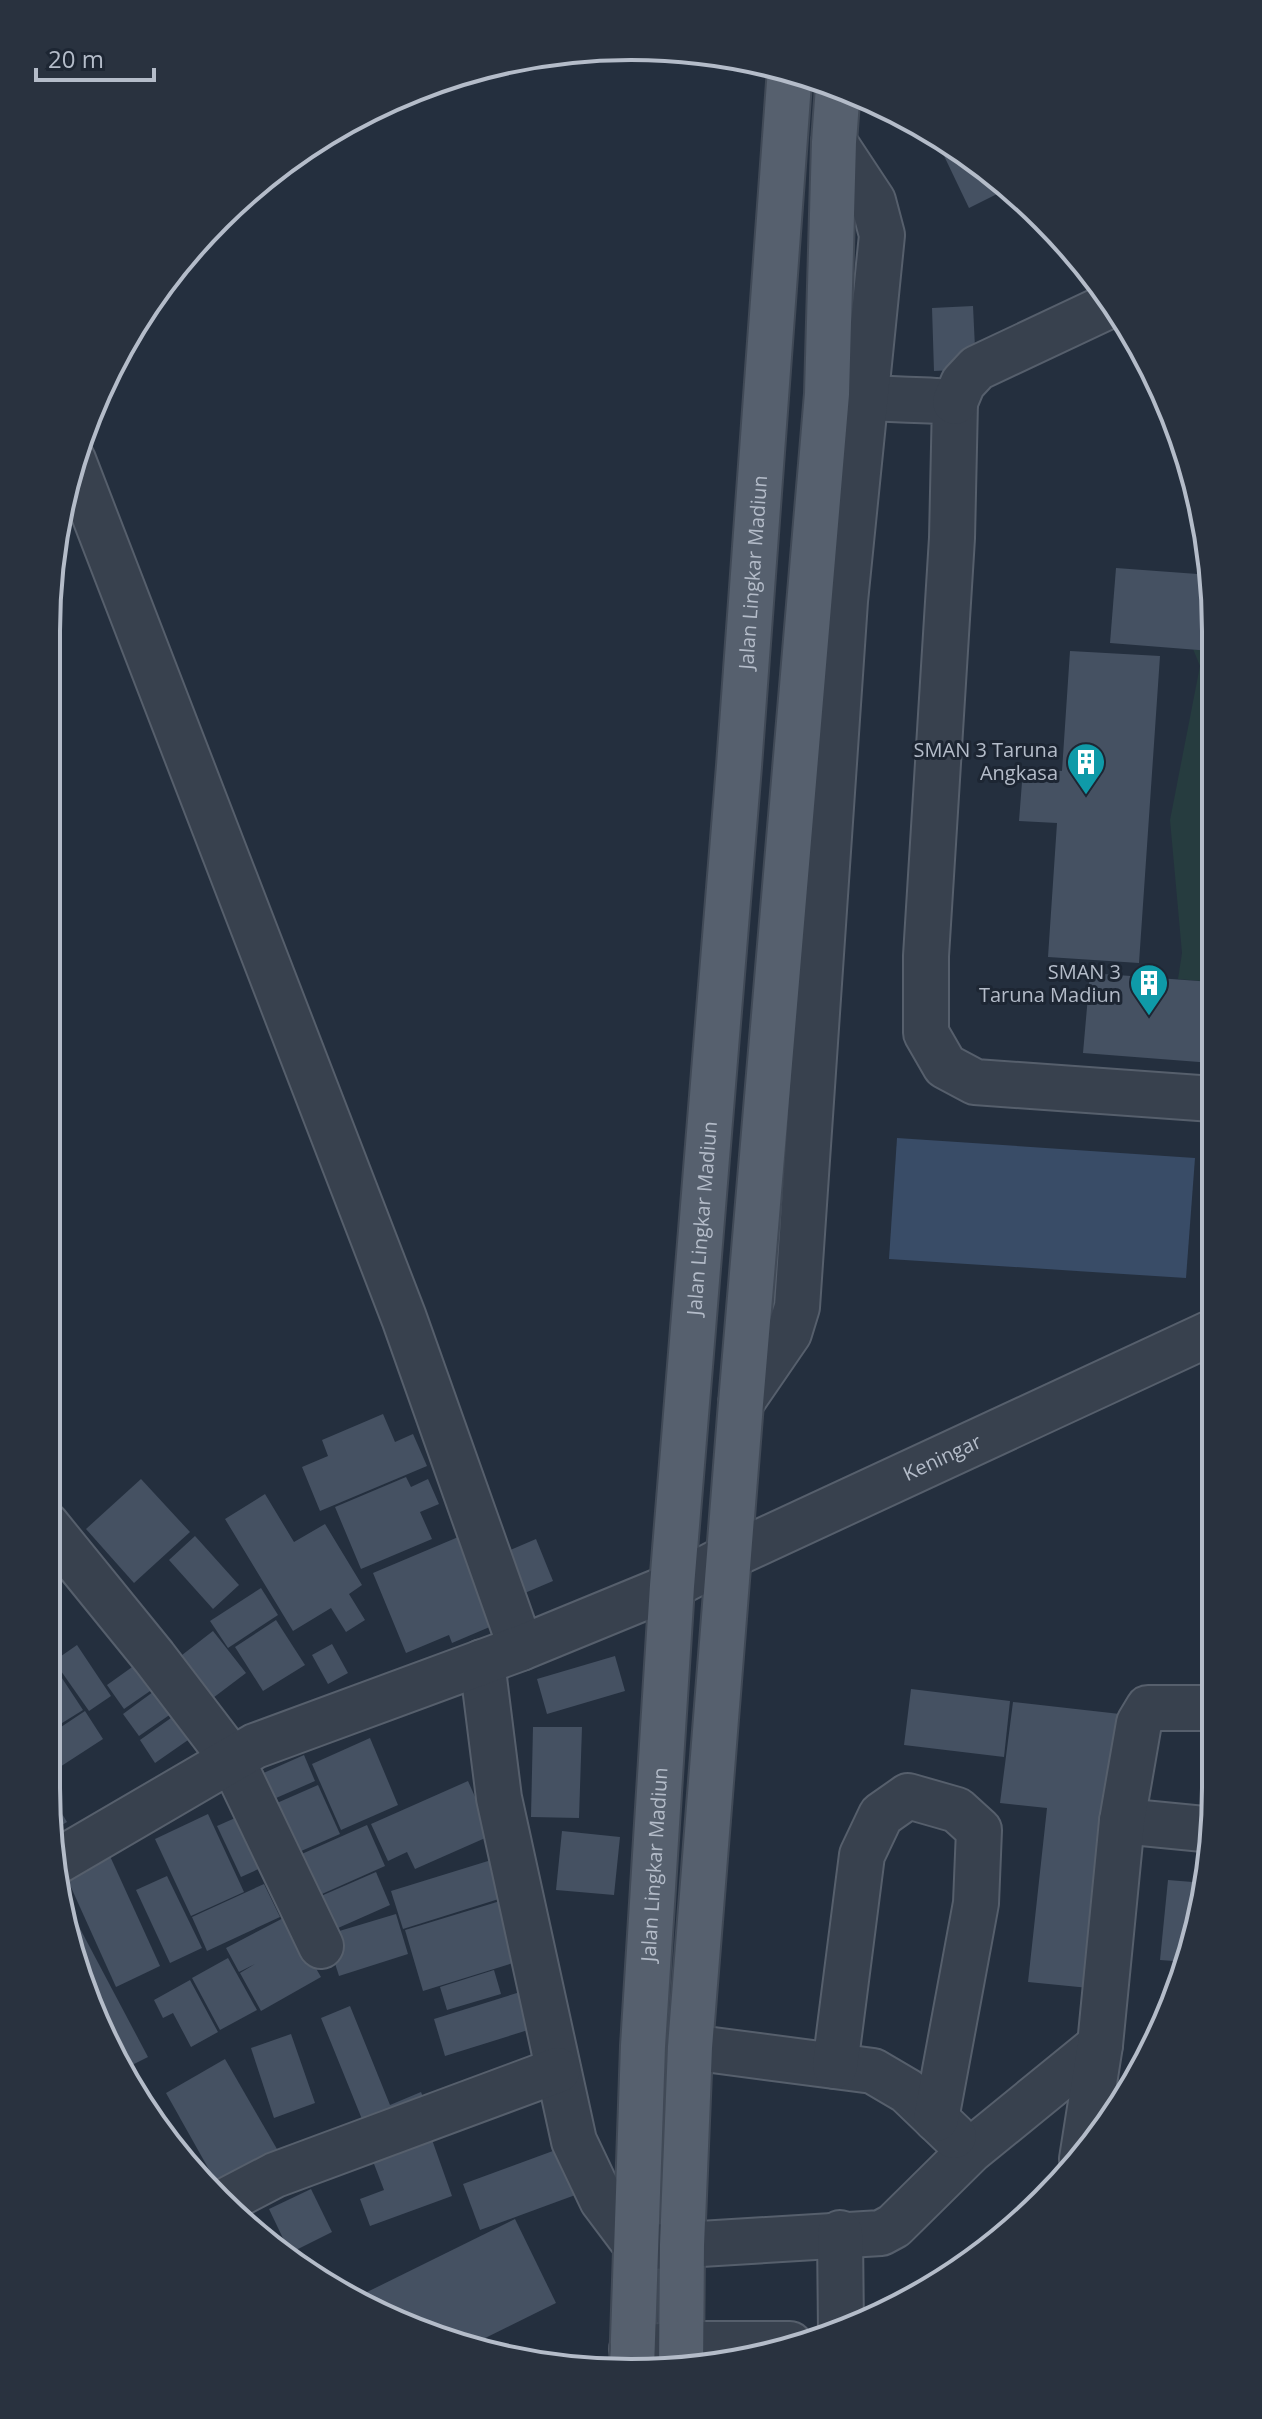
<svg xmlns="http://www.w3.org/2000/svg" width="1262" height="2419" viewBox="0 0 1262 2419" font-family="'Open Sans',sans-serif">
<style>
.green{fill:#263c3f}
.water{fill:#394c67}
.building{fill:#455162}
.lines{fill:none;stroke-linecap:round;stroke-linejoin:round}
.minor-casing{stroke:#565f6c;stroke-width:48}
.major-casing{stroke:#414a57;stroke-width:48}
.minor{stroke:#38414e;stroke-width:44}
.major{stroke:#56606e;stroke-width:44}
.labels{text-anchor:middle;stroke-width:6;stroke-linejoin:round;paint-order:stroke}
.street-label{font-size:20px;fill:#b4bcc9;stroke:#1d2633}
.poi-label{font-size:20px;fill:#b4bcc9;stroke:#1d2633;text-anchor:end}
.rim{fill:none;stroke:#b4bcc9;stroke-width:4}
</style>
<rect width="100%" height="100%" fill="#242f3e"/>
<!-- green -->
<polygon class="green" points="1193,649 1211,651 1212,982 1178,979 1182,953 1170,820 1200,666"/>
<!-- water -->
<polygon class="water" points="897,1138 1195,1158 1186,1278 889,1259"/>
<!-- building -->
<g class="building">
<polygon points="935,137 1011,187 969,208"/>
<polygon points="973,306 976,369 934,371 932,308"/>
<polygon points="1116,568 1211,575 1211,651 1110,643"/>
<polygon points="1070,651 1160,656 1139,963 1048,957 1057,823 1019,821 1023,769 1062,771"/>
<polygon points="1090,973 1212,982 1212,1063 1083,1053"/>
<polygon points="383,1414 395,1442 413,1434 427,1466 320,1511 302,1467 328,1456 322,1440"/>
<polygon points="406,1477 411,1487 428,1479 439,1504 420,1512 432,1539 361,1569 335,1507"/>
<polygon points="141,1479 190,1532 134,1583 86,1529"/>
<polygon points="265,1494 294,1542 325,1524 362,1585 349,1594 365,1620 346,1632 331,1608 293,1631 225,1519"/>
<polygon points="463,1535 499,1623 452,1643 449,1635 406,1653 373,1573"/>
<polygon points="195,1536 239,1585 213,1609 169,1560"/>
<polygon points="536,1539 553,1581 520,1595 503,1553"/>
<polygon points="261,1588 278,1615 228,1648 210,1621"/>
<polygon points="276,1620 305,1665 263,1691 235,1647"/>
<polygon points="213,1631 246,1673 205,1704 173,1662"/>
<polygon points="332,1644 348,1673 328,1684 312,1655"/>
<polygon points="77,1645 111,1696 89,1711 54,1661"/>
<polygon points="46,1654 55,1668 46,1674"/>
<polygon points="149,1655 166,1680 124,1709 107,1685"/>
<polygon points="615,1656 625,1691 547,1714 537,1679"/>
<polygon points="56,1669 83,1710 46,1733 46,1675"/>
<polygon points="168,1681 184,1705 139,1736 123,1714"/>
<polygon points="911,1689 1010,1701 1004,1757 904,1745"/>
<polygon points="1013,1702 1120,1714 1089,1988 1028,1982 1047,1808 1000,1803"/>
<polygon points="185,1708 201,1731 155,1763 140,1740"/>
<polygon points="85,1711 103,1739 46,1776 46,1737"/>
<polygon points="533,1727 582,1727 579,1818 531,1817"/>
<polygon points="370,1738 398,1805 341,1830 312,1764"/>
<polygon points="304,1755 315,1781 260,1805 248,1780"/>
<polygon points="468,1781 492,1835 415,1869 407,1852 388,1861 371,1824"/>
<polygon points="318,1785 340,1834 283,1859 261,1810"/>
<polygon points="46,1787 67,1822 53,1830 46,1788"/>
<polygon points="251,1811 274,1862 241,1877 217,1826"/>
<polygon points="208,1814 244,1892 191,1916 155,1839"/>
<polygon points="367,1825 385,1866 304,1902 286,1861"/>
<polygon points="562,1831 620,1837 614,1895 556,1890"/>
<polygon points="109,1854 160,1966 116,1987 65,1874"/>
<polygon points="501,1857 512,1895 403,1929 391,1891"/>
<polygon points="376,1872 390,1905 320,1936 305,1903"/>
<polygon points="167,1876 202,1948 170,1963 136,1890"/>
<polygon points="1168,1880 1205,1883 1196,1940 1187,1962 1160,1960"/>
<polygon points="264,1884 280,1917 207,1951 192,1917"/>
<polygon points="510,1898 529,1958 423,1991 405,1930"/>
<polygon points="293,1913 299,1939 321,1977 261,2011 240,1973 255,1964 239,1972 226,1948"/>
<polygon points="396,1914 408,1954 339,1976 326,1935"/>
<polygon points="76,1921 148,2057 126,2068 77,1976 69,1925"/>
<polygon points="228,1958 257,2010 220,2030 192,1978"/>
<polygon points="494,1970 501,1994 447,2010 440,1987"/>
<polygon points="190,1980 218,2032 191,2047 173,2013 163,2018 154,2000"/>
<polygon points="533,1988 544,2025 445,2056 434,2019"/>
<polygon points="350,2006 390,2105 421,2092 428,2109 368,2134 321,2018"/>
<polygon points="291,2034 315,2103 274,2118 251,2048"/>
<polygon points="225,2059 281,2156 221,2191 166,2093"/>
<polygon points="147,2096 173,2128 163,2136 143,2100"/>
<polygon points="430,2134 452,2196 370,2226 360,2199 384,2190 371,2156"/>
<polygon points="561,2148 578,2194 480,2230 463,2184"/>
<polygon points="311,2189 332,2232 290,2253 269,2209"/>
<polygon points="515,2219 556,2303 467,2347 361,2299 359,2296"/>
</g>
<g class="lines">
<!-- minor casing -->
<g class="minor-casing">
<g id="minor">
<path d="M837,395C876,400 916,399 955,402L952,538L926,956V1033L945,1066L975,1082L1213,1099"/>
<polyline points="955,402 963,383 977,368 1115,303"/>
<polyline points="73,460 404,1318 521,1648"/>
<polyline points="741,1403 789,1333 797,1307 845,601 882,235 873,201 834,142"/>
<polyline points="46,1524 154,1657 231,1758 321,1946"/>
<polyline points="482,1662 499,1798 574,2141 602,2200 635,2244 651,2247 881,2233 894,2226 970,2151 1100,2045"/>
<polyline points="1122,1821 1214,1830"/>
<path id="s1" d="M58,1861L255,1746L521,1648L672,1586L728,1557L1213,1332"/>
<polyline points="690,2047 873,2071 907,2091 954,2136"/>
<polyline points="835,2066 862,1855 881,1815 908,1796 957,1810 979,1830 976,1903 936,2119"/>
<polyline points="1082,2159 1100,2045 1122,1821 1139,1723 1148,1708 1214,1708"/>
<polyline points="227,2200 275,2175 558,2070"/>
<polyline points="840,2233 841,2332"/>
<polyline points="632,2349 681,2344 790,2344"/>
</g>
</g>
<!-- major casing -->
<g class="major-casing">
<g id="major">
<path id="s2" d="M632,2368L643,2046L672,1586L739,766L790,69"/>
<polyline points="681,2369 682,2245 690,2047 741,1403 827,394 834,142 838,87"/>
</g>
</g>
<!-- minor -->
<use href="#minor" class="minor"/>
<!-- major -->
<use href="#major" class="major"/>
</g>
<!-- icons -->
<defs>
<g id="building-pin" transform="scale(2)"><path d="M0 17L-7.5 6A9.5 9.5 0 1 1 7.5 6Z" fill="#0f9aa8" stroke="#1d2633"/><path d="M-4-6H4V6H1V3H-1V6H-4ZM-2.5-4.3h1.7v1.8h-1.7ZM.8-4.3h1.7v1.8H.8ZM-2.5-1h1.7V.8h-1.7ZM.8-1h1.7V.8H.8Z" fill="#fff"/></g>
</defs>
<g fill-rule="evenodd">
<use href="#building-pin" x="1086" y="762"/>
<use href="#building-pin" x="1149" y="983"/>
</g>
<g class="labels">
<!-- street labels -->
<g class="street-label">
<text dy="7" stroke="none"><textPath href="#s2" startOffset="1800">Jalan Lingkar Madiun</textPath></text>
<text dy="7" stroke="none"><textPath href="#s2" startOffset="1152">Jalan Lingkar Madiun</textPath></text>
<text dy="7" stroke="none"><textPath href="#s1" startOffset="974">Keningar</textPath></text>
<text dy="7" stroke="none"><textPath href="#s2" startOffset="504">Jalan Lingkar Madiun</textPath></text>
</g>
<!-- poi labels -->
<g class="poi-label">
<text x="1058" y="757">SMAN 3 Taruna<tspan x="1058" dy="23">Angkasa</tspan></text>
<text x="1121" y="979">SMAN 3<tspan x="1121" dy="23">Taruna Madiun</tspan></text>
</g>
</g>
<!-- crop -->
<path d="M0 0H1262V2419H0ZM631 60H631A571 571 0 0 1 1202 631V1788A571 571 0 0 1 631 2359H631A571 571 0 0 1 60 1788V631A571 571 0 0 1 631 60Z" fill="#29323f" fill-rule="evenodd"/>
<path class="rim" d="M631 60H631A571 571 0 0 1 1202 631V1788A571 571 0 0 1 631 2359H631A571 571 0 0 1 60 1788V631A571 571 0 0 1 631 60Z"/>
<!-- scale -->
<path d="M36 68v12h118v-12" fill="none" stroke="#b4bcc9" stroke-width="4"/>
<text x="48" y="68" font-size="24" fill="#b4bcc9" stroke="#1d2633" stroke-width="6" paint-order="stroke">20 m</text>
</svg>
